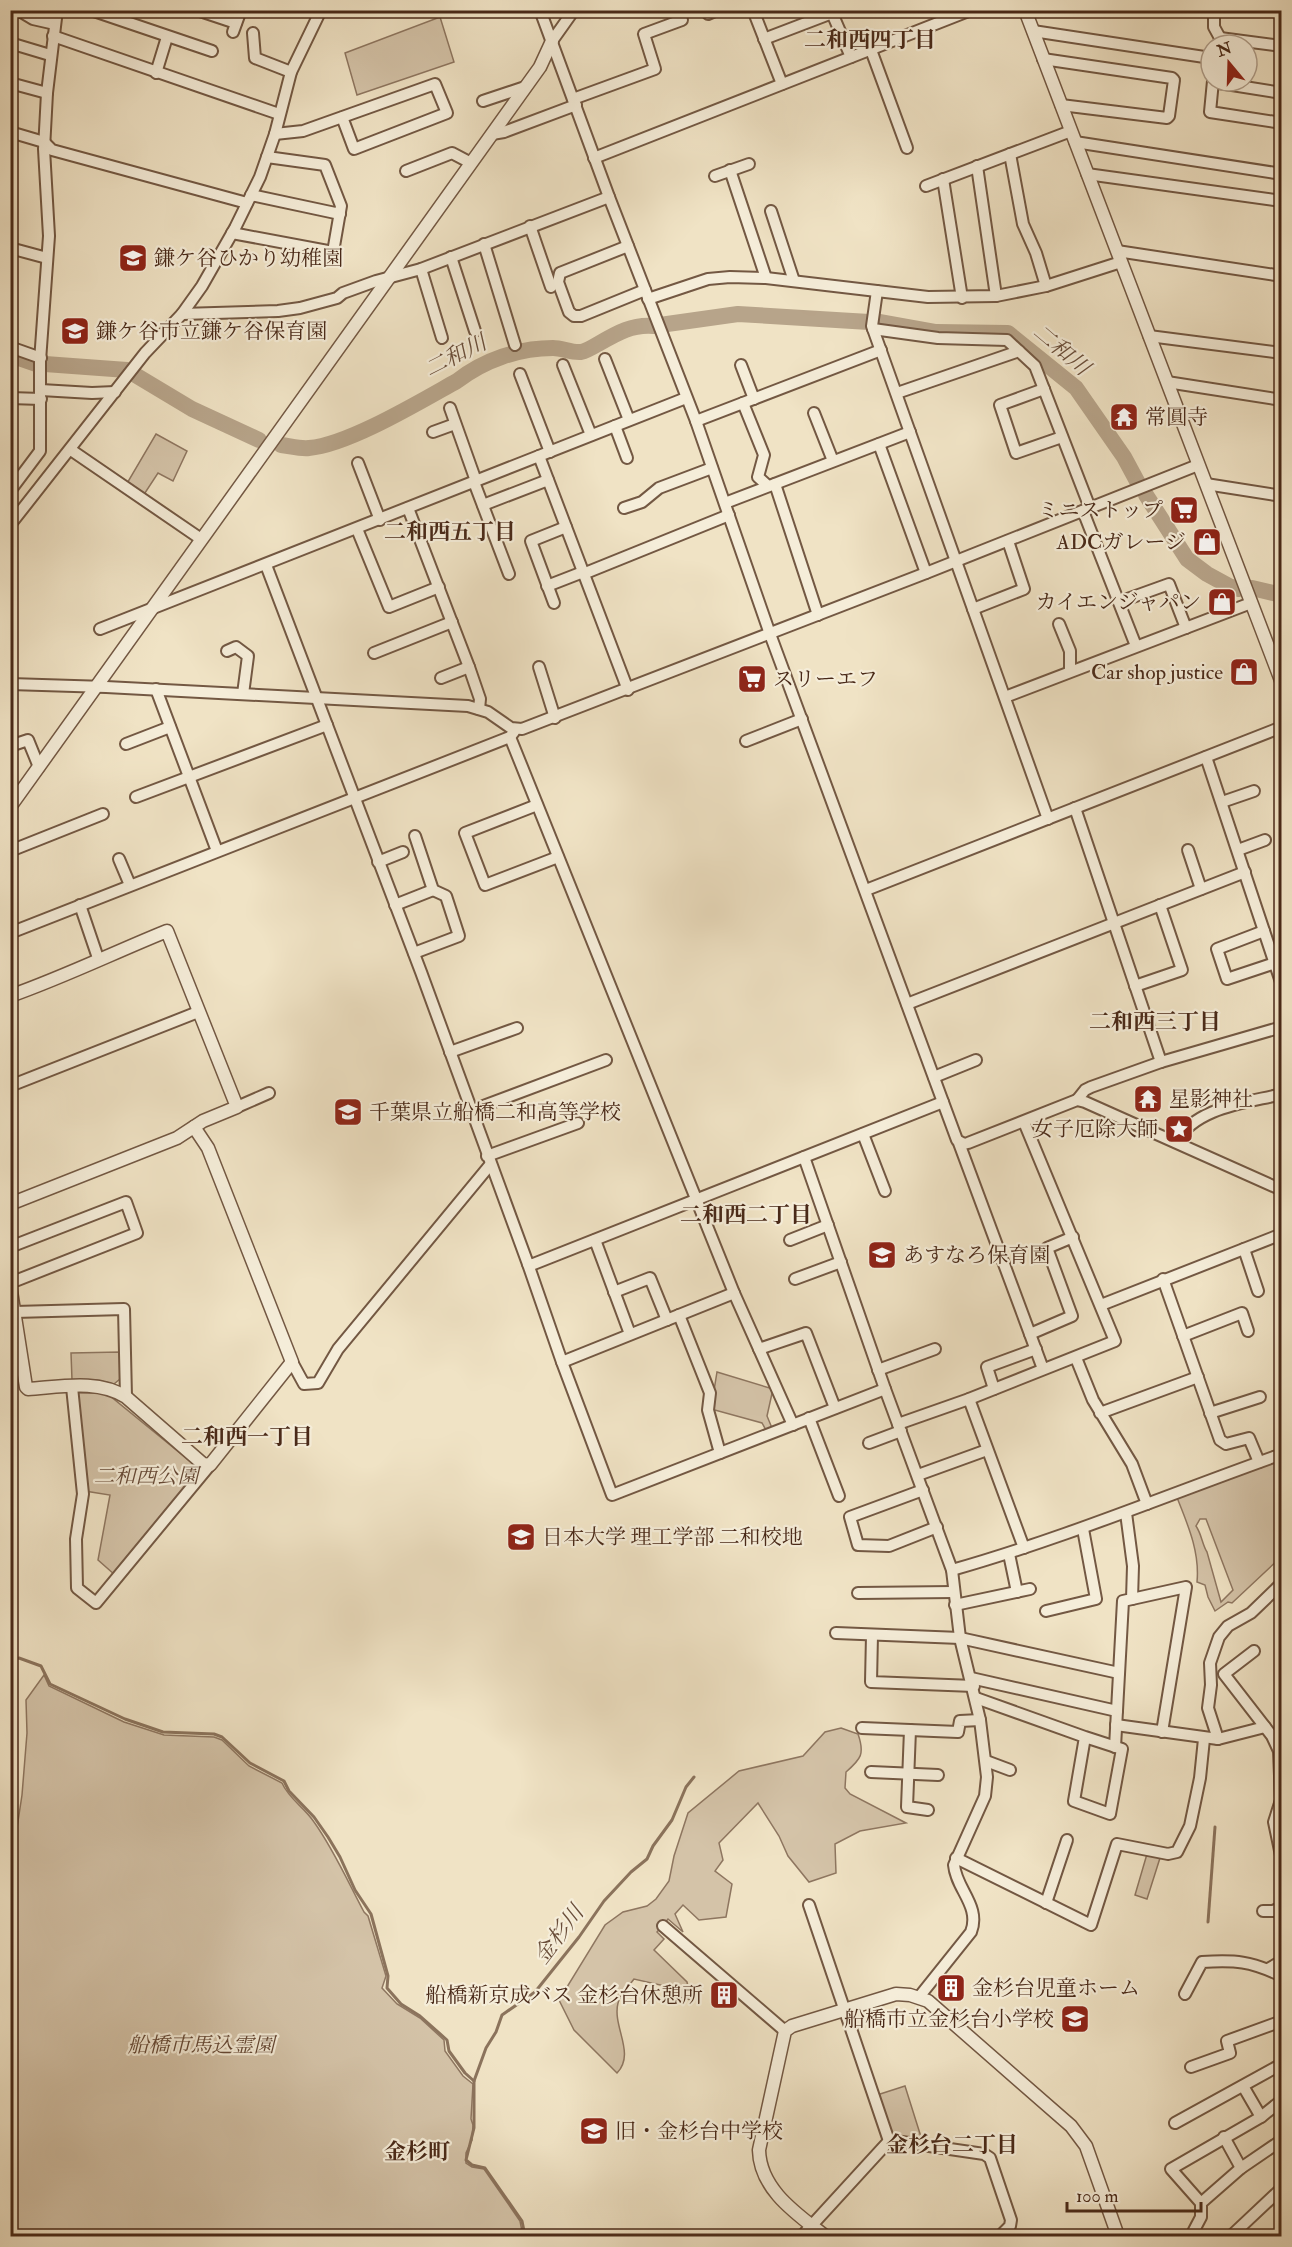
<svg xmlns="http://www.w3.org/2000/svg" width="1292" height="2247" viewBox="0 0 1292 2247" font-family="'IM FELL Double Pica','Noto Serif JP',serif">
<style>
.green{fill:#d4c3a8;stroke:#8e7660;stroke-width:1.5;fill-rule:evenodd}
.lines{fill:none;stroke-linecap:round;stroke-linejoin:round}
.stream{stroke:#8b735c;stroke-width:3}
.river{stroke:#b7a48a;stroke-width:16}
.minor-casing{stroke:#735843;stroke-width:14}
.tertiary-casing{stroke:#735843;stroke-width:15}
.minor{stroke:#f5edd9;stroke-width:10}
.tertiary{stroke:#f5edd9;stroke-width:12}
.labels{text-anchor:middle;stroke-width:4.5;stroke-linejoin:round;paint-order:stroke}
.poi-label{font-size:21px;fill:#492918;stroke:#f5edd9;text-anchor:start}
.park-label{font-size:21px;font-style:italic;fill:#654835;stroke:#f5edd9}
.neighbourhood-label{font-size:22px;font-weight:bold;fill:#492918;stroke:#f5edd9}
.water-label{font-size:22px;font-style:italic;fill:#6a4e3a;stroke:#f5edd9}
</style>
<rect width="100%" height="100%" fill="#f0e3c5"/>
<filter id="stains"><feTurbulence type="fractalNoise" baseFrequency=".00333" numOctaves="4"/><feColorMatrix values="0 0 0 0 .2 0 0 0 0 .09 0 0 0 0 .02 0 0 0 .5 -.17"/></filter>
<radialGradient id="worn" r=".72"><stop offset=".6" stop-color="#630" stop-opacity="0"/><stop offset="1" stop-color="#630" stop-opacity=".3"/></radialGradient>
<!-- green -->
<g class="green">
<polygon points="440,17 454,62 357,95 345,53"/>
<polygon points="156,434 187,451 173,481 158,473 143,496 126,485"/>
<polygon points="120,1352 120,1379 114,1384 97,1380 72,1380 71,1353"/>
<polygon points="717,1372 773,1389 767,1416 772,1428 766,1430 762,1423 711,1409"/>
<polygon points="77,1393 103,1393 110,1396 202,1471 115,1575 98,1560 110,1495 85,1491"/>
<path d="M1281,1456V1557L1232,1603L1228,1602L1215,1611L1208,1597L1205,1585L1197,1582C1200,1551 1187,1523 1176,1495ZM1200,1519H1206L1233,1590L1221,1602L1207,1552C1202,1544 1202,1535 1196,1526Z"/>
<path d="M44,1675L49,1686L124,1722L164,1735L214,1737L222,1740L249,1766L282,1783C289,1799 304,1807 314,1822C334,1850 348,1882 364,1912L368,1916L386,1976L382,1988L397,2004L420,2018L444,2040L445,2051L463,2076L473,2084L471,2119L473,2125L472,2140L466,2153V2163L472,2167L484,2169L520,2221L523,2236H11V1827L17,1828L22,1795L27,1733L26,1700Z"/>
<path d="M841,1728L858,1734C865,1754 861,1759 846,1772L845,1788L850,1794L906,1823L860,1831L835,1844L836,1873L809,1882L788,1856L779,1836L758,1803L719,1843L723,1860L715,1871L732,1884L726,1917L699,1920L683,1905L675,1914L683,1932L668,1919L657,1932L664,1939L654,1950L687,1982L691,2000L674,1996V1988L634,1979C629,1986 620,1994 618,2003C612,2027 636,2053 617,2073L574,2030L559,2000L605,1925L623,1912L647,1906L656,1899L669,1881L674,1856L688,1813L739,1771L803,1756L825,1732Z"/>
<polygon points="1147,1854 1160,1858 1147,1899 1135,1895"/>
<polygon points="905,2086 922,2140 892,2134 877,2095"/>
</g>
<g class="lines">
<!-- stream -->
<g class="stream">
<polyline points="10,1662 19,1658 41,1666 50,1684 125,1719 163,1732 214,1734 222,1737 250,1763 284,1781 289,1791 314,1817 328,1837 340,1857 355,1890 371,1914 388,1976 387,1988 401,2004 420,2016 447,2040 449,2051 465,2073 474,2081"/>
<polyline points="1208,1922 1215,1827"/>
<polyline points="525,2236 522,2221 485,2168 472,2165 466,2160 474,2128 474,2081 486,2048 496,2032 502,2015 535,1992 579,1937 604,1901 631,1872 647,1859 653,1846 672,1820 686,1787 694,1777"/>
</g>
<!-- river -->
<g class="river">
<polyline points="875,321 936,332 1008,333 1076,388 1124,457 1138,483"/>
<polyline points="660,325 738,314 869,322"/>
<polyline points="10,355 36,364"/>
<polyline points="45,364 127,370"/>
<polyline points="132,373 192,409 259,440"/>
<path d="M281,445C290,446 300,449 309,448C348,445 421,401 457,381C484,360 519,348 553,348C562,348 572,353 581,352C586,351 593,347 598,344C617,333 632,324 654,326"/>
<polyline points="1146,495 1187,559 1207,574 1229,586 1238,589"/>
<polyline points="1252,588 1282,595"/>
</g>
<!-- minor casing -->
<g class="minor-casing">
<g id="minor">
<polyline points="18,10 33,19 55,24"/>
<polyline points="91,10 212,51"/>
<polyline points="197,10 236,23"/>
<polyline points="540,10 609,197 696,421 770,634 957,1140 964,1144 968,1143 1077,1100 1085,1102 1282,1190"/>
<polyline points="753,10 782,84"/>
<polyline points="1214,10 1214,27 1220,38 1219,45"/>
<polyline points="1279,10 1282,17"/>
<polyline points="708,14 717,10"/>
<polyline points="1033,31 1211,58"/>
<polyline points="233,32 241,10"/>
<polyline points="253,33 255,58 291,72"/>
<polyline points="53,36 279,114"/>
<polyline points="1220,38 1282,46"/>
<polyline points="764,39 832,13 851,57"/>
<polyline points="552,41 574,10"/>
<polyline points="10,43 50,55"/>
<polyline points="871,50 907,148"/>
<polyline points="1043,59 1172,78 1174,80 1169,116 1167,118 1061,105"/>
<polyline points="156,73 167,37"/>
<polyline points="1213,81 1210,112 1282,123"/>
<polyline points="1213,82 1282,93"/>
<polyline points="10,83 47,93"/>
<polyline points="573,99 655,69 644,34 682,20"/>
<polyline points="483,101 525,87"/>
<polyline points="10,132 44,142 52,150 247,203"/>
<polyline points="275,134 303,131 435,84 447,113 354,149 342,117"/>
<polyline points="492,134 504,132 576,105"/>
<polyline points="1075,142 1282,174"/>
<polyline points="1010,154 1023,224 1036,253 1046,286"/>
<polyline points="594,158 971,10"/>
<polyline points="977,166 996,296"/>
<polyline points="730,170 766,278"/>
<polyline points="406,171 452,153 471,163"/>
<polyline points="1087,174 1282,201"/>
<polyline points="715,176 749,164"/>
<polyline points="943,179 962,298"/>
<polyline points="926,186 1071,131"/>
<polyline points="251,195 340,214"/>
<polyline points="771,211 794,281"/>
<polyline points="530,226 551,287"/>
<polyline points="232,233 333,252 341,206 325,165 267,157"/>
<polyline points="484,244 515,345"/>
<polyline points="628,246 560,273 558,282 569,312 574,316 581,316 645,290"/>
<polyline points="10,248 47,258"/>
<polyline points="1117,251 1282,276"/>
<polyline points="451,257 475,331"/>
<polyline points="421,269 442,338"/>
<polyline points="877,291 872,326 1048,819"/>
<polyline points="648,299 708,279 730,277 766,278 928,297 996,296 1046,286 1121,262"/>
<polyline points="182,314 278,311 300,308 337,298 343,293 376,281 421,269 609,197"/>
<polyline points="873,329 938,338 1007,340 1035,366 1090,508"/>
<polyline points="1149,336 1282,353"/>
<polyline points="10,347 41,358"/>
<polyline points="605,359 629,420"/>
<polyline points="563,365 591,435"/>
<polyline points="741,365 754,399"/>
<polyline points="520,374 550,452"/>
<polyline points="1167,382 1282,400"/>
<polyline points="1044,389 1000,405 1016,453 1062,437"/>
<polyline points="41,390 92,393 115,392"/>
<polyline points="897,393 1019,351"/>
<polyline points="10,398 41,399"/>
<polyline points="743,403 764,455 758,477 768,486"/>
<polyline points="450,408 476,481"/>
<polyline points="814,413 833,461"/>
<polyline points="696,421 881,350"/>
<polyline points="615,426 627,458"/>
<polyline points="433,432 455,424"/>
<polyline points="879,444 926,573"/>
<polyline points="71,450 201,539"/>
<polyline points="539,456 628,690"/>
<polyline points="358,463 380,520"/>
<polyline points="474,482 509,574"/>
<polyline points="775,484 818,615"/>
<polyline points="1206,484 1282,496"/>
<polyline points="10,491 40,451 40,361 49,236 44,149 47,93 57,10"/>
<polyline points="725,503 910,432"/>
<polyline points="483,505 548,480"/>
<polyline points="408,508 469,667 480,699 479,709"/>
<polyline points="624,508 642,502 659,488 712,468"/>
<polyline points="1083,511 1136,646"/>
<polyline points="10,525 145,353 182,314 202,286 235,228 260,177 275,134 291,72 321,10"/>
<polyline points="357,529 389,607 439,587"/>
<polyline points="266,565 421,972 528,1264 531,1265 943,1102"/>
<polyline points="583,574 729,515"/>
<polyline points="547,586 583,572"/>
<polyline points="1119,602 1169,584 1186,628"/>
<polyline points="554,603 531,541 566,527"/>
<polyline points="973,609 1024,589 1008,541"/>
<polyline points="1059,624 1070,651 1070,671"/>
<polyline points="100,629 686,398"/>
<polyline points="227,651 236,647 248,656 243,694"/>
<polyline points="374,653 452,622"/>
<polyline points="539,667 555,718"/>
<polyline points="441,678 469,667"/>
<polyline points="10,684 106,687 468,706 488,712 511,728 522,729 926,573 1198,465"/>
<polyline points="156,689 217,851"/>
<polyline points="1005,697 1251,603"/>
<polyline points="510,737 734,1293 793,1425"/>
<polyline points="746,741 802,719"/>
<polyline points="126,744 170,727"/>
<polyline points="10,746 28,740 39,767"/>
<polyline points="1206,757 1282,985"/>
<polyline points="136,797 327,725"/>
<polyline points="1222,802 1254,791"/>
<polyline points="537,805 465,833 485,885 558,857"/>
<polyline points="1075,808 1161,1062"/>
<polyline points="1188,850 1201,889"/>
<polyline points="1238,850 1265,840"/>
<polyline points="10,851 103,814"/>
<polyline points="119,859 130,885"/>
<polyline points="378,862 403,852"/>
<polyline points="866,890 1282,727"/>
<polyline points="80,905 98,958"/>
<polyline points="395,905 433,890"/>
<polyline points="1264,931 1217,949 1227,979 1275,963"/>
<polyline points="10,933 510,737 514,732"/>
<polyline points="414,953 459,936 446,896 433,890 415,836"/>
<polyline points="1135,986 1182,970 1160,905"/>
<polyline points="907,1004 1245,872"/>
<polyline points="450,1052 517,1028"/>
<polyline points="934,1077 976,1060"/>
<polyline points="10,1086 198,1012"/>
<polyline points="1077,1100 1085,1090 1091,1087 1161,1062 1282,1027"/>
<polyline points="237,1107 269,1093"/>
<polyline points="470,1111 606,1060"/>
<polyline points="863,1134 885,1191"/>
<path d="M1176,1142C1196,1107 1246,1103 1282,1094"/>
<polyline points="959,1143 1043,1369"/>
<polyline points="487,1156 578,1123"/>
<path d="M804,1157L885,1389L952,1570L960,1638L980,1720L987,1777L985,1796L954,1865C956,1889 981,1906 971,1932L919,1997"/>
<polyline points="595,1240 630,1334"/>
<polyline points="790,1240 828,1225"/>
<polyline points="10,1247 126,1202 137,1233 10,1283"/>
<polyline points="1244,1249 1258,1291"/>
<polyline points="528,1264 562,1362 612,1495 885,1389"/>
<polyline points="795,1279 841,1262"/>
<polyline points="1163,1279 1220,1440 1226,1444 1249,1438 1259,1462"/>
<polyline points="614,1292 650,1278 667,1320"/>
<polyline points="1101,1305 1282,1234"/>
<polyline points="15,1312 124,1309 126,1397"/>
<polyline points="679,1315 710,1393 708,1410 720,1453"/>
<polyline points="1030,1334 1072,1316 1047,1248 1073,1237"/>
<polyline points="1183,1336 1242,1313 1248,1331"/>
<polyline points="759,1349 806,1333 835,1408"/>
<polyline points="1076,1358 1093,1400 1132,1464 1147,1504"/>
<polyline points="292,1362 304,1384 318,1383 338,1349 490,1165"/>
<polyline points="562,1362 734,1293"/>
<polyline points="878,1370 935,1349"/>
<polyline points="72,1387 83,1494 76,1539 77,1588 96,1603 210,1465"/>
<polyline points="994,1389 987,1367 1036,1349"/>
<polyline points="969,1399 1024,1548"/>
<polyline points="1100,1413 1198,1377"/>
<polyline points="1210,1413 1260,1397"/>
<polyline points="809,1418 839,1496"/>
<polyline points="898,1424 969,1399 1115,1341 1024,1122"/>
<polyline points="869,1443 901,1431"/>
<polyline points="918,1475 987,1450"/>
<polyline points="923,1490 850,1517 858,1545 889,1546 937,1527"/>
<polyline points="1009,1554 1017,1592"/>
<path d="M952,1570C1065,1538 1172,1493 1282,1454"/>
<polyline points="858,1593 954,1592"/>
<polyline points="1132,1599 1186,1587 1162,1732"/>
<polyline points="955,1605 1030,1589"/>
<polyline points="1046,1611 1096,1599 1083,1529"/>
<polyline points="836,1633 960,1638 1119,1673"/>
<polyline points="872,1635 871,1682 974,1686"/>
<polyline points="1254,1651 1224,1674 1272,1736 1279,1751 1281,1800 1274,1822 1282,1860"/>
<polyline points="971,1678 1117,1711"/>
<polyline points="976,1698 1085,1737 1074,1801 1110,1814 1122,1749 1085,1737"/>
<polyline points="1116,1725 1218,1739 1265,1727"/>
<polyline points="862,1728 958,1732 960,1721 980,1720"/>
<polyline points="910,1730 907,1807 928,1810"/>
<polyline points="1218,1739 1208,1708 1211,1685 1210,1663 1219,1637 1228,1626 1251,1613 1282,1583"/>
<polyline points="1115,1747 1123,1601 1132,1599 1133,1566 1126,1513"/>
<polyline points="986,1761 1010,1770"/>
<polyline points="871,1772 938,1775"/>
<polyline points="956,1858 1091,1925 1117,1844 1168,1854 1177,1852 1190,1826 1200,1778 1204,1739"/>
<polyline points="1046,1903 1067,1840"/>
<polyline points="809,1905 889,2141"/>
<polyline points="1263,1911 1273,1911 1282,1907"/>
<polyline points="663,1926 785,2031"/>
<polyline points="1268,1969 1282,1961"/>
<path d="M1185,1994L1202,1962C1236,1960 1250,1961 1282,1976"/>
<polyline points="1191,2067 1230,2053 1227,2041 1282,2021"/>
<polyline points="1243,2086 1261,2117"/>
<polyline points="1175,2123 1282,2064"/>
<polyline points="1224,2137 1241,2168"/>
<polyline points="1201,2203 1171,2169 1261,2117 1282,2100"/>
<polyline points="802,2236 889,2141 895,2141 984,2154 990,2158 1011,2220 1010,2226 1000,2236"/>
<polyline points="1191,2236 1201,2217 1201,2203 1241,2168 1282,2140"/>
<polyline points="1231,2236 1282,2188"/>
</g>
</g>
<!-- tertiary casing -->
<g class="tertiary-casing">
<g id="tertiary">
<polyline points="1025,10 1282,683"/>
<polyline points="10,807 540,67 552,41"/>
<path d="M10,996C64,977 115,952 167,931L237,1107L203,1121L177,1138L10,1204"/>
<path d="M10,1285L26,1387L28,1389C60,1387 98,1379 126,1397L203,1464L210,1465L292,1362L208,1148L194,1127"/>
<path d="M825,2236C797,2214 760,2190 759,2150L785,2031L792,2026L896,1994L910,1995L928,2001L1071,2126L1086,2146L1118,2236"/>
</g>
</g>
<!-- minor -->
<use href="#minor" class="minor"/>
<!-- tertiary -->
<use href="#tertiary" class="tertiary"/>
</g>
<!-- icons -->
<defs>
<g id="school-square" transform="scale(1.5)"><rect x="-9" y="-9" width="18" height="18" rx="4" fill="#8f2418" stroke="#f5edd9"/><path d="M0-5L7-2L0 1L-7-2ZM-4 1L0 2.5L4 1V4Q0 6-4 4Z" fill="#fff"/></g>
<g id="temple-square" transform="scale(1.5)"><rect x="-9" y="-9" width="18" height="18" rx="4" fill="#8f2418" stroke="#f5edd9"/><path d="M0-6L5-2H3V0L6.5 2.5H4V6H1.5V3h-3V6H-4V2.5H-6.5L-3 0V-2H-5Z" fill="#fff"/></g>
<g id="supermarket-square" transform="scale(1.5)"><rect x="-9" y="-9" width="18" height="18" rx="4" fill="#8f2418" stroke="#f5edd9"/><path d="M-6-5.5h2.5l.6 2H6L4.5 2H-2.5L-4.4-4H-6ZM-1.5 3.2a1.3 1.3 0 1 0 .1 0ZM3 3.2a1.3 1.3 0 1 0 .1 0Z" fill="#fff"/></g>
<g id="shop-square" transform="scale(1.5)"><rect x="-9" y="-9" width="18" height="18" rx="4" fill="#8f2418" stroke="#f5edd9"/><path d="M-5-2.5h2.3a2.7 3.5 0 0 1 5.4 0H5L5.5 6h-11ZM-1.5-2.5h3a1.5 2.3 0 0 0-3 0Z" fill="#fff"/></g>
<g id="sight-square" transform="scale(1.5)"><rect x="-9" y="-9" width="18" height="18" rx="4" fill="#8f2418" stroke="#f5edd9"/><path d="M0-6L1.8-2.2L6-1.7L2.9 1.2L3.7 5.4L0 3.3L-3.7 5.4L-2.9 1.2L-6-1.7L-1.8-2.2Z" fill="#fff"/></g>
<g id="university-square" transform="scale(1.5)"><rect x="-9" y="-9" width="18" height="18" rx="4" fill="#8f2418" stroke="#f5edd9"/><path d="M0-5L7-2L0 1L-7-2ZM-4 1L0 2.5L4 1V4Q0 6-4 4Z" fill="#fff"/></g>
<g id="building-square" transform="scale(1.5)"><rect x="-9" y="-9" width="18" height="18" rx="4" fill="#8f2418" stroke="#f5edd9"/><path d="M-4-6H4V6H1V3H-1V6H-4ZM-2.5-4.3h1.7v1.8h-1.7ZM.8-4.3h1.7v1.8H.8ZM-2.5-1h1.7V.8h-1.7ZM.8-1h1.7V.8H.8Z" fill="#fff"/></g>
</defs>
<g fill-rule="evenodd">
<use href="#school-square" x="133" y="258"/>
<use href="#school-square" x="75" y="331"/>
<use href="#temple-square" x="1124" y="417"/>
<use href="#supermarket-square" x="1184" y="510"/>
<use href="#shop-square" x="1207" y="542"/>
<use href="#shop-square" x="1222" y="602"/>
<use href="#shop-square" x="1244" y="672"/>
<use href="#supermarket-square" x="752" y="679"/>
<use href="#temple-square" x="1148" y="1099"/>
<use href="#school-square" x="348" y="1112"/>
<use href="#sight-square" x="1179" y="1129"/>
<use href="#school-square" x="882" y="1255"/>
<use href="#university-square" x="521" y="1537"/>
<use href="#building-square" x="951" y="1988"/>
<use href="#building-square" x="724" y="1995"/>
<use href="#school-square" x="1075" y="2019"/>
<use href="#school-square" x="594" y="2131"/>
</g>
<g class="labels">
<!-- poi labels -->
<g class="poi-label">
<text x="154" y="265">鎌ケ谷ひかり幼稚園</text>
<text x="96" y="338">鎌ケ谷市立鎌ケ谷保育園</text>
<text x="1145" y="424">常圓寺</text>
<text x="1163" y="517" text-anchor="end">ミニストップ</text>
<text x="1186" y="549" text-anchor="end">ADCガレージ</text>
<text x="1201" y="609" text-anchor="end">カイエンジャパン</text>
<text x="1223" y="679" text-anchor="end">Car shop justice</text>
<text x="773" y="686">スリーエフ</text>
<text x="1169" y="1106">星影神社</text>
<text x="369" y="1119">千葉県立船橋二和高等学校</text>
<text x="1158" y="1136" text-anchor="end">女子厄除大師</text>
<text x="903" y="1262">あすなろ保育園</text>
<text x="542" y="1544">日本大学 理工学部 二和校地</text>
<text x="972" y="1995">金杉台児童ホーム</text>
<text x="703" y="2002" text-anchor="end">船橋新京成バス 金杉台休憩所</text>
<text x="1054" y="2026" text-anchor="end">船橋市立金杉台小学校</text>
<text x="615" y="2138">旧・金杉台中学校</text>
</g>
<!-- park labels -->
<g class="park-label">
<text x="146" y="1483">二和西公園</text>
<text x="201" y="2052">船橋市馬込霊園</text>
</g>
<!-- neighbourhood labels -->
<g class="neighbourhood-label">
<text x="870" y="47">二和西四丁目</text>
<text x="450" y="539">二和西五丁目</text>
<text x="1155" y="1029">二和西三丁目</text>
<text x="746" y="1222">二和西二丁目</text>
<text x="247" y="1444">二和西一丁目</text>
<text x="952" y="2152">金杉台二丁目</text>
<text x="417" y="2159">金杉町</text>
</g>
<!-- water labels -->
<g class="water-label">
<text transform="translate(1062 349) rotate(40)" y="8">二和川</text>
<text transform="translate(455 355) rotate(-27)" y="8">二和川</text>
<text transform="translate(558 1934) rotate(-53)" y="8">金杉川</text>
</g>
</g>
<!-- margin -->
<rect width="1292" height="2247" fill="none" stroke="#f0e3c5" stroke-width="36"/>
<rect x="12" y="12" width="1268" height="2223" fill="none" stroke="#492918" stroke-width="3"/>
<rect x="18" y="18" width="1256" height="2211" fill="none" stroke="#492918" stroke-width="1.5"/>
<!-- north arrow -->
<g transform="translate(1229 63) rotate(341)"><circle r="28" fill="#f5edd9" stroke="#b09f8c" stroke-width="1.5"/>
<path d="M0-4.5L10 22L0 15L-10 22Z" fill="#8f2418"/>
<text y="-9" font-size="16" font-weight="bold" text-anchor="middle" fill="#492918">N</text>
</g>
<!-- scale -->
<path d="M1067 2202v9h134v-9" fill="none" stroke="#492918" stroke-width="3"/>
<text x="1076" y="2202" font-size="18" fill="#492918" stroke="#f5edd9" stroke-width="4.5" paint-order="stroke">100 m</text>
<rect width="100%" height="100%" filter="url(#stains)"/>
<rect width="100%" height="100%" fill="url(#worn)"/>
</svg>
